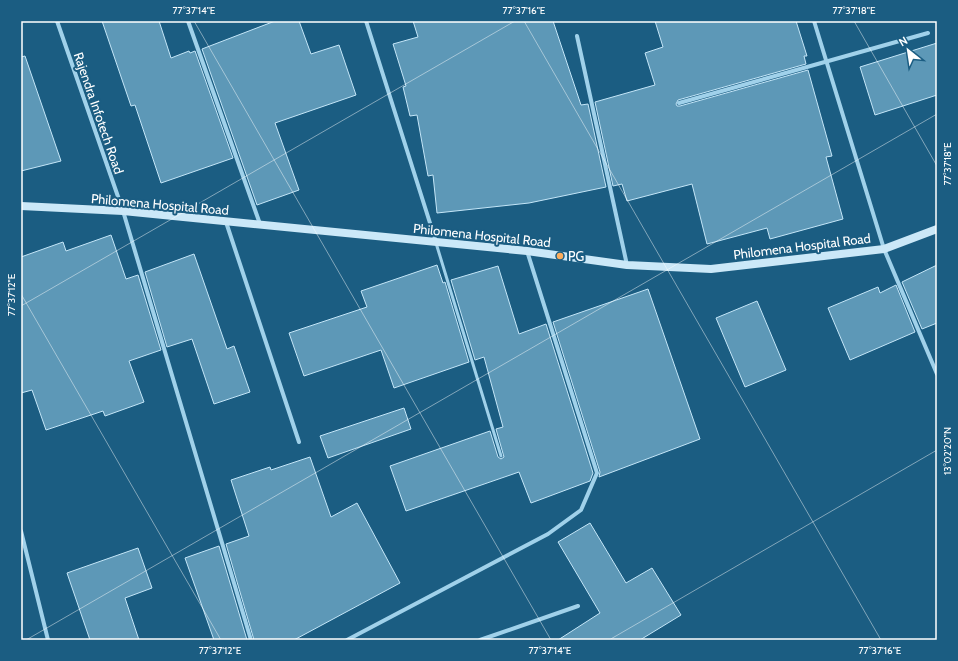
<svg xmlns="http://www.w3.org/2000/svg" width="958" height="661" viewBox="0 0 958 661" font-family="Cabin,sans-serif">
<style>
.building{fill:#5d98b7;stroke:#c4e6f8}
.lines{fill:none;stroke-linecap:round;stroke-linejoin:round}
.lane{stroke:#a0d1ea;stroke-width:3}
.street{stroke:#a0d1ea;stroke-width:4}
.secondary{stroke:#cbe8f8;stroke-width:8}
.ticks{fill:none;stroke:#fff;stroke-width:1;stroke-opacity:0.45}
.poi-dot{fill:#fcad5c;stroke:#1b5d82;stroke-width:1.5}
.labels{text-anchor:middle;stroke-width:4;stroke-linejoin:round;paint-order:stroke}
.street-label{font-size:13px;fill:#fff;stroke:#1b5d82}
.poi-label{font-size:13px;fill:#fff;stroke:#1b5d82;text-anchor:start}
.neatline{fill:none;stroke:#fff;stroke-width:1.5}
.ticks-label{font-size:10px;text-anchor:middle;fill:#fff}
</style>
<rect width="100%" height="100%" fill="#1b5d82"/>
<!-- building -->
<g class="building">
<polygon points="102,21 159,21 171,58 189,51 190,53 195,51 233,158 161,183 135,105 131,106"/>
<polygon points="275,21 299,21 311,54 339,45 356,95 275,123 299,190 257,205 202,49"/>
<polygon points="413,21 553,21 581,105 588,104 606,187 529,203 437,213 433,175 428,176 417,115 410,116 403,87 406,86 393,44 418,37"/>
<polygon points="655,21 796,21 807,56 804,56 806,64 678,100 676,104 677,106 680,106 808,70 832,156 826,157 843,219 770,239 767,228 707,244 692,184 627,201 622,184 613,186 595,102 655,85 645,53 663,47"/>
<polygon points="937,43 937,95 875,115 860,67"/>
<polygon points="25,56 61,161 21,171 21,57"/>
<polygon points="111,235 126,279 138,275 161,350 129,361 144,402 105,416 103,411 46,430 32,390 21,393 21,257 63,242 66,251"/>
<polygon points="194,254 227,349 234,346 250,392 214,404 192,339 167,347 145,272"/>
<polygon points="437,265 443,283 445,282 469,362 394,388 381,350 304,376 289,333 367,307 361,291"/>
<polygon points="937,265 937,323 922,329 902,282"/>
<polygon points="498,266 519,334 546,324 593,473 590,481 531,503 519,472 406,511 390,466 490,431 498,457 501,459 504,457 496,429 503,427 484,357 475,360 451,280"/>
<polygon points="896,285 915,332 850,360 828,308 878,287 880,293"/>
<polygon points="648,289 700,439 599,477 600,472 553,322"/>
<polygon points="757,301 786,370 745,387 716,318"/>
<polygon points="404,408 411,429 328,458 320,436"/>
<polygon points="310,457 331,517 357,503 400,583 294,640 254,640 226,544 249,536 231,480 270,467 271,470"/>
<polygon points="590,523 626,583 652,568 681,615 640,640 558,640 600,613 558,542"/>
<polygon points="219,546 247,640 214,640 185,558"/>
<polygon points="138,548 152,588 125,598 139,640 90,640 67,573"/>
</g>
<g class="lines">
<!-- lane -->
<polyline class="lane" points="436,243 501,456"/>
<!-- street -->
<g class="street">
<polyline points="57,21 123,211 251,640"/>
<polyline points="188,21 260,224"/>
<polyline points="366,21 436,242"/>
<polyline points="814,21 884,249 937,374"/>
<polyline points="577,36 627,265"/>
<polyline points="679,103 928,33"/>
<polyline points="226,222 299,442"/>
<polyline points="21,531 48,640"/>
<polyline points="347,640 548,534 581,510 597,473 527,251"/>
<polyline points="480,640 578,606"/>
</g>
<!-- secondary -->
<polyline class="secondary" points="21,206 123,211 527,251 627,265 711,269 884,249 937,229"/>
</g>
<!-- ticks -->
<path class="ticks" d="M194,21L551,640M524,21L881,640M854,21L937,166M21,294L221,640M21,306L515,21M26,640L937,114M609,640L937,450"/>
<!-- markers -->
<circle class="poi-dot" cx="560" cy="256" r="4"/>
<g class="labels">
<!-- street labels -->
<g class="street-label">
<text transform="translate(99 113) rotate(71)" y="5">Rajendra Infotech Road</text>
<text transform="translate(160 204) rotate(5)" y="5">Philomena Hospital Road</text>
<text transform="translate(482 235) rotate(6)" y="5">Philomena Hospital Road</text>
<text transform="translate(802 246) rotate(-7)" y="5">Philomena Hospital Road</text>
</g>
<!-- poi labels -->
<g class="poi-label">
<text x="568" y="261">PG</text>
</g>
</g>
<!-- border -->
<rect width="958" height="661" fill="none" stroke="#1b5d82" stroke-width="44"/>
<!-- north arrow -->
<g transform="translate(908 50) rotate(330)" stroke="#1b5d82" stroke-width="3" paint-order="stroke">
<path d="M0-3L7 15L0 10L-7 15Z" fill="#ffffff"/>
<text y="-6" font-size="11" font-weight="bold" text-anchor="middle" fill="#ffffff">N</text>
</g>
<rect x="22" y="22" width="914" height="617" class="neatline"/>
<g class="ticks-label">
<text x="194" y="14">77°37'14"E</text>
<text x="524" y="14">77°37'16"E</text>
<text x="854" y="14">77°37'18"E</text>
<text transform="translate(947 164) rotate(-90)" y="4">77°37'18"E</text>
<text transform="translate(11 295) rotate(-90)" y="4">77°37'12"E</text>
<text transform="translate(947 451) rotate(-90)" y="4">13°02'20"N</text>
<text x="220" y="654">77°37'12"E</text>
<text x="550" y="654">77°37'14"E</text>
<text x="880" y="654">77°37'16"E</text>
</g>
</svg>
